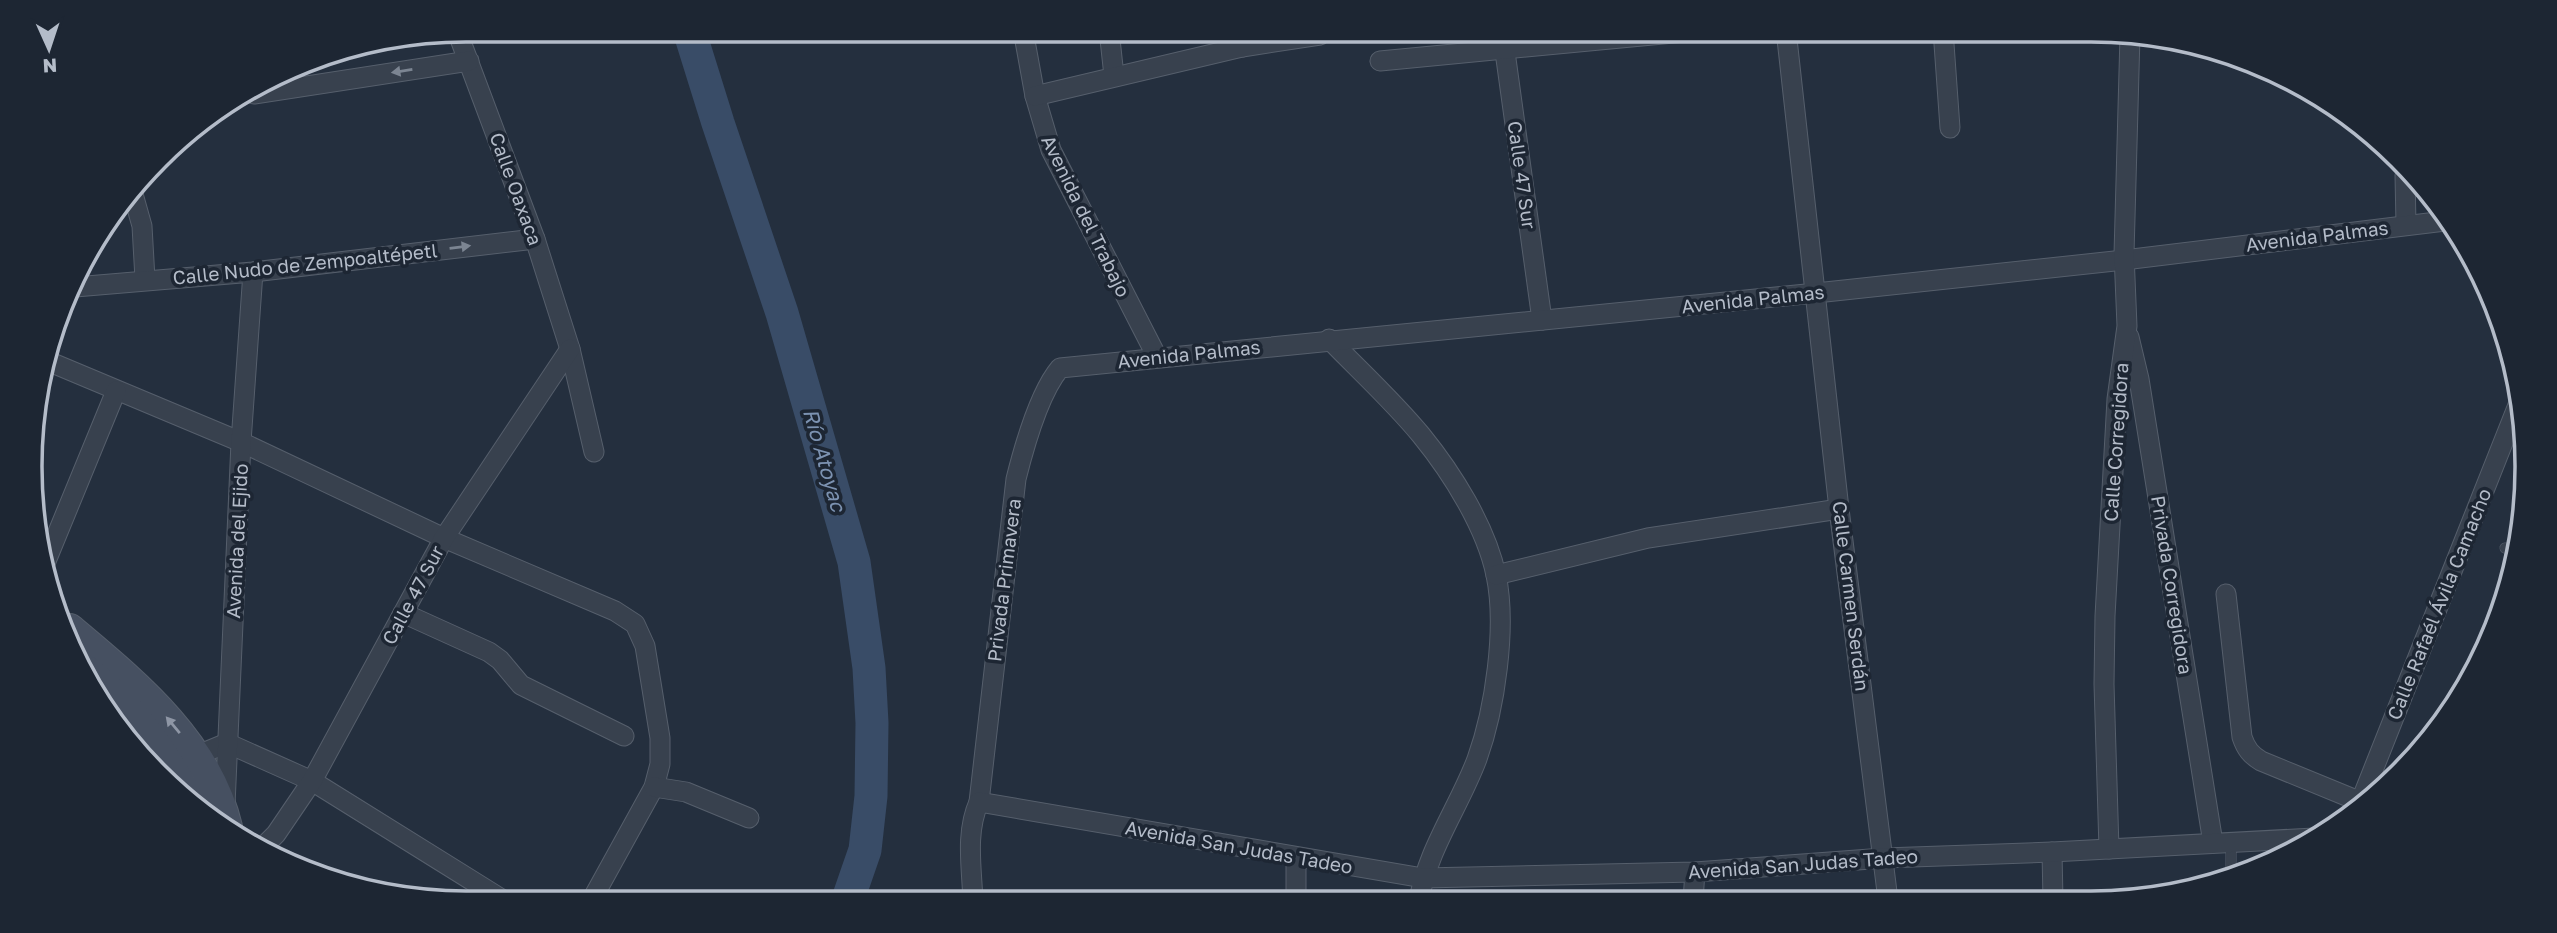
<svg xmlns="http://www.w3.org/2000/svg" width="2557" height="933" viewBox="0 0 2557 933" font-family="'Golos Text',sans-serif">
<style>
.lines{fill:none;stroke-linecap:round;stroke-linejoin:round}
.river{stroke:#394c67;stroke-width:33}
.service-casing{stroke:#565f6c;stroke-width:11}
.minor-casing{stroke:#565f6c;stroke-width:21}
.secondary-casing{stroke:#565f6c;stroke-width:30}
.service{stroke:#38414e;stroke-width:10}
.minor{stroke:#38414e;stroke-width:19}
.secondary{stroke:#465061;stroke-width:28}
.oneway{fill:#7c8592}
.oneway2{fill:#8e96a5}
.labels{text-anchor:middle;stroke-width:7;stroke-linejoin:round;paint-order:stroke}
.street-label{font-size:19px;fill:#b4bcc9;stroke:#1d2633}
.water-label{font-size:21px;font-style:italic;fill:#7c92b1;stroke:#1d2633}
.rim{fill:none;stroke:#b4bcc9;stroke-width:3.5}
</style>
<rect width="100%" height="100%" fill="#242f3e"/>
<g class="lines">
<!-- river -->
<polyline class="river" points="689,30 718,123 782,313 854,562 869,668 872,723 871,796 865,850 847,902"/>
<!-- service casing -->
<g class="service-casing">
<g id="service">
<polyline points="2505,548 2514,551"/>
<polyline points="2231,843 2231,874"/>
</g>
</g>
<!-- minor casing -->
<g class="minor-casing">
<g id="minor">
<polyline points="1023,30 1035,96 1051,150 1157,357"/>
<polyline points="1109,30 1114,76"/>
<polyline points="1236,30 1242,47"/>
<polyline points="1502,30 1542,320"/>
<polyline points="1786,30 1839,509 1888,900"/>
<polyline points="1943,30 1950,128"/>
<polyline points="457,31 535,239 570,349 594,452"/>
<polyline points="1380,61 1705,30"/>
<polyline points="254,94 469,61"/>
<polyline points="1035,96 1242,47 1320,35"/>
<polyline points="2405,175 2406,225"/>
<polyline points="133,194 142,226 145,279"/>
<polyline points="75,287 253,272 535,239"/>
<polyline points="2129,337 2139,379 2213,843"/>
<path d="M1329,339C1360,371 1393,401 1421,435C1452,473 1486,527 1496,575C1507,627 1495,709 1477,759C1459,807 1427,850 1419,901"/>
<polyline points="50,362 241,442 444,538 615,611 635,624 645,646 660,738 660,764 654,787 590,903"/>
<polyline points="44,566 116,391"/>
<polyline points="1496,575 1648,538 1839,509"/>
<path d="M2226,594L2242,737C2246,749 2251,755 2261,761L2361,802"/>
<polyline points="403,613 489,652 500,660 521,685 624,736"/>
<polyline points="198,755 227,743 312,781 508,903"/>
<polyline points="654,787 686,792 749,818"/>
<path d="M979,802L1016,479C1024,447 1039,393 1060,368L1816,293L2124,260L2445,221"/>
<polyline points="225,805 241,442 253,272"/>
<polyline points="2358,808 2520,400"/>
<polyline points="265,845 276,834 312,781 444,538 570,349"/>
<polyline points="2109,849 2104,684 2105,616 2117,399 2127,326 2124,254 2130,35"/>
<polyline points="2052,852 2053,900"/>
<polyline points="1296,858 1296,901"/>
<polyline points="1693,900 1695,872"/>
<path d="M973,902C972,869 965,833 979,802L1423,878L1695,872L1884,858L2052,852L2314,838"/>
</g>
</g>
<!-- secondary casing -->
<g class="secondary-casing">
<g id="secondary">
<path d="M70,628C134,682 208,741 228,827"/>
<path d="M86,669C132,705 166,752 192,804"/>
</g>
</g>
<!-- service -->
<use href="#service" class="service"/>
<!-- minor -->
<use href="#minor" class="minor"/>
<!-- secondary -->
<use href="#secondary" class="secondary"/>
</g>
<!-- one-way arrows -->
<defs><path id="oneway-solid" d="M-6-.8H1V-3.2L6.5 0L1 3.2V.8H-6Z" transform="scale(1.75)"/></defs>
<g class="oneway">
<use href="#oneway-solid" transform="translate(402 71) rotate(171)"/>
<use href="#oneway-solid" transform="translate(460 247) rotate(-7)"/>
</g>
<use class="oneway2" href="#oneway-solid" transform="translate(173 725) rotate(-130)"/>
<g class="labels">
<!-- street labels -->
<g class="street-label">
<text transform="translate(1522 175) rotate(82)" y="7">Calle 47 Sur</text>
<text transform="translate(516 189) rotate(70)" y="7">Calle Oaxaca</text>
<text transform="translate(1086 216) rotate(64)" y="7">Avenida del Trabajo</text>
<text transform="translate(2317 236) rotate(-7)" y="7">Avenida Palmas</text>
<text transform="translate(305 264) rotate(-6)" y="7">Calle Nudo de Zempoaltépetl</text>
<text transform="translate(1753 299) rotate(-6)" y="7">Avenida Palmas</text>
<text transform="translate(1189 354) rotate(-6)" y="7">Avenida Palmas</text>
<text transform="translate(2116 442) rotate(-86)" y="7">Calle Corregidora</text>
<text transform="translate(237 541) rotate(-87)" y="7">Avenida del Ejido</text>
<text transform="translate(1004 580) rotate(-83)" y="7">Privada Primavera</text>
<text transform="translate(2172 585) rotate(81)" y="7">Privada Corregidora</text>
<text transform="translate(413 595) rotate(-62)" y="7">Calle 47 Sur</text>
<text transform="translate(1851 596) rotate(83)" y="7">Calle Carmen Serdán</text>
<text transform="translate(2439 604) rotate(-68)" y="7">Calle Rafaél Ávila Camacho</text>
<text transform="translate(1239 847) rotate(10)" y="7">Avenida San Judas Tadeo</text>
<text transform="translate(1803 864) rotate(-4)" y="7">Avenida San Judas Tadeo</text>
</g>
<!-- water labels -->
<g class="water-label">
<text transform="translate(824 460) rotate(74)" y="7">Río Atoyac</text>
</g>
</g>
<!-- crop -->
<path d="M0 0H2557V933H0ZM466 42H2091A424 424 0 0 1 2515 466V467A424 424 0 0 1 2091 891H466A424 424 0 0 1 42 467V466A424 424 0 0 1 466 42Z" fill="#1d2633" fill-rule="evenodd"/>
<path class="rim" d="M466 42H2091A424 424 0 0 1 2515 466V467A424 424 0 0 1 2091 891H466A424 424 0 0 1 42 467V466A424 424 0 0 1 466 42Z"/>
<!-- north arrow -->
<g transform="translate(49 49) rotate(177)" stroke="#1d2633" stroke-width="5" paint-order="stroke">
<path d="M0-5L12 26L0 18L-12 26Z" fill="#b4bcc9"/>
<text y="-10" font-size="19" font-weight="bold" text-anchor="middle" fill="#b4bcc9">N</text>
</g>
</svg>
